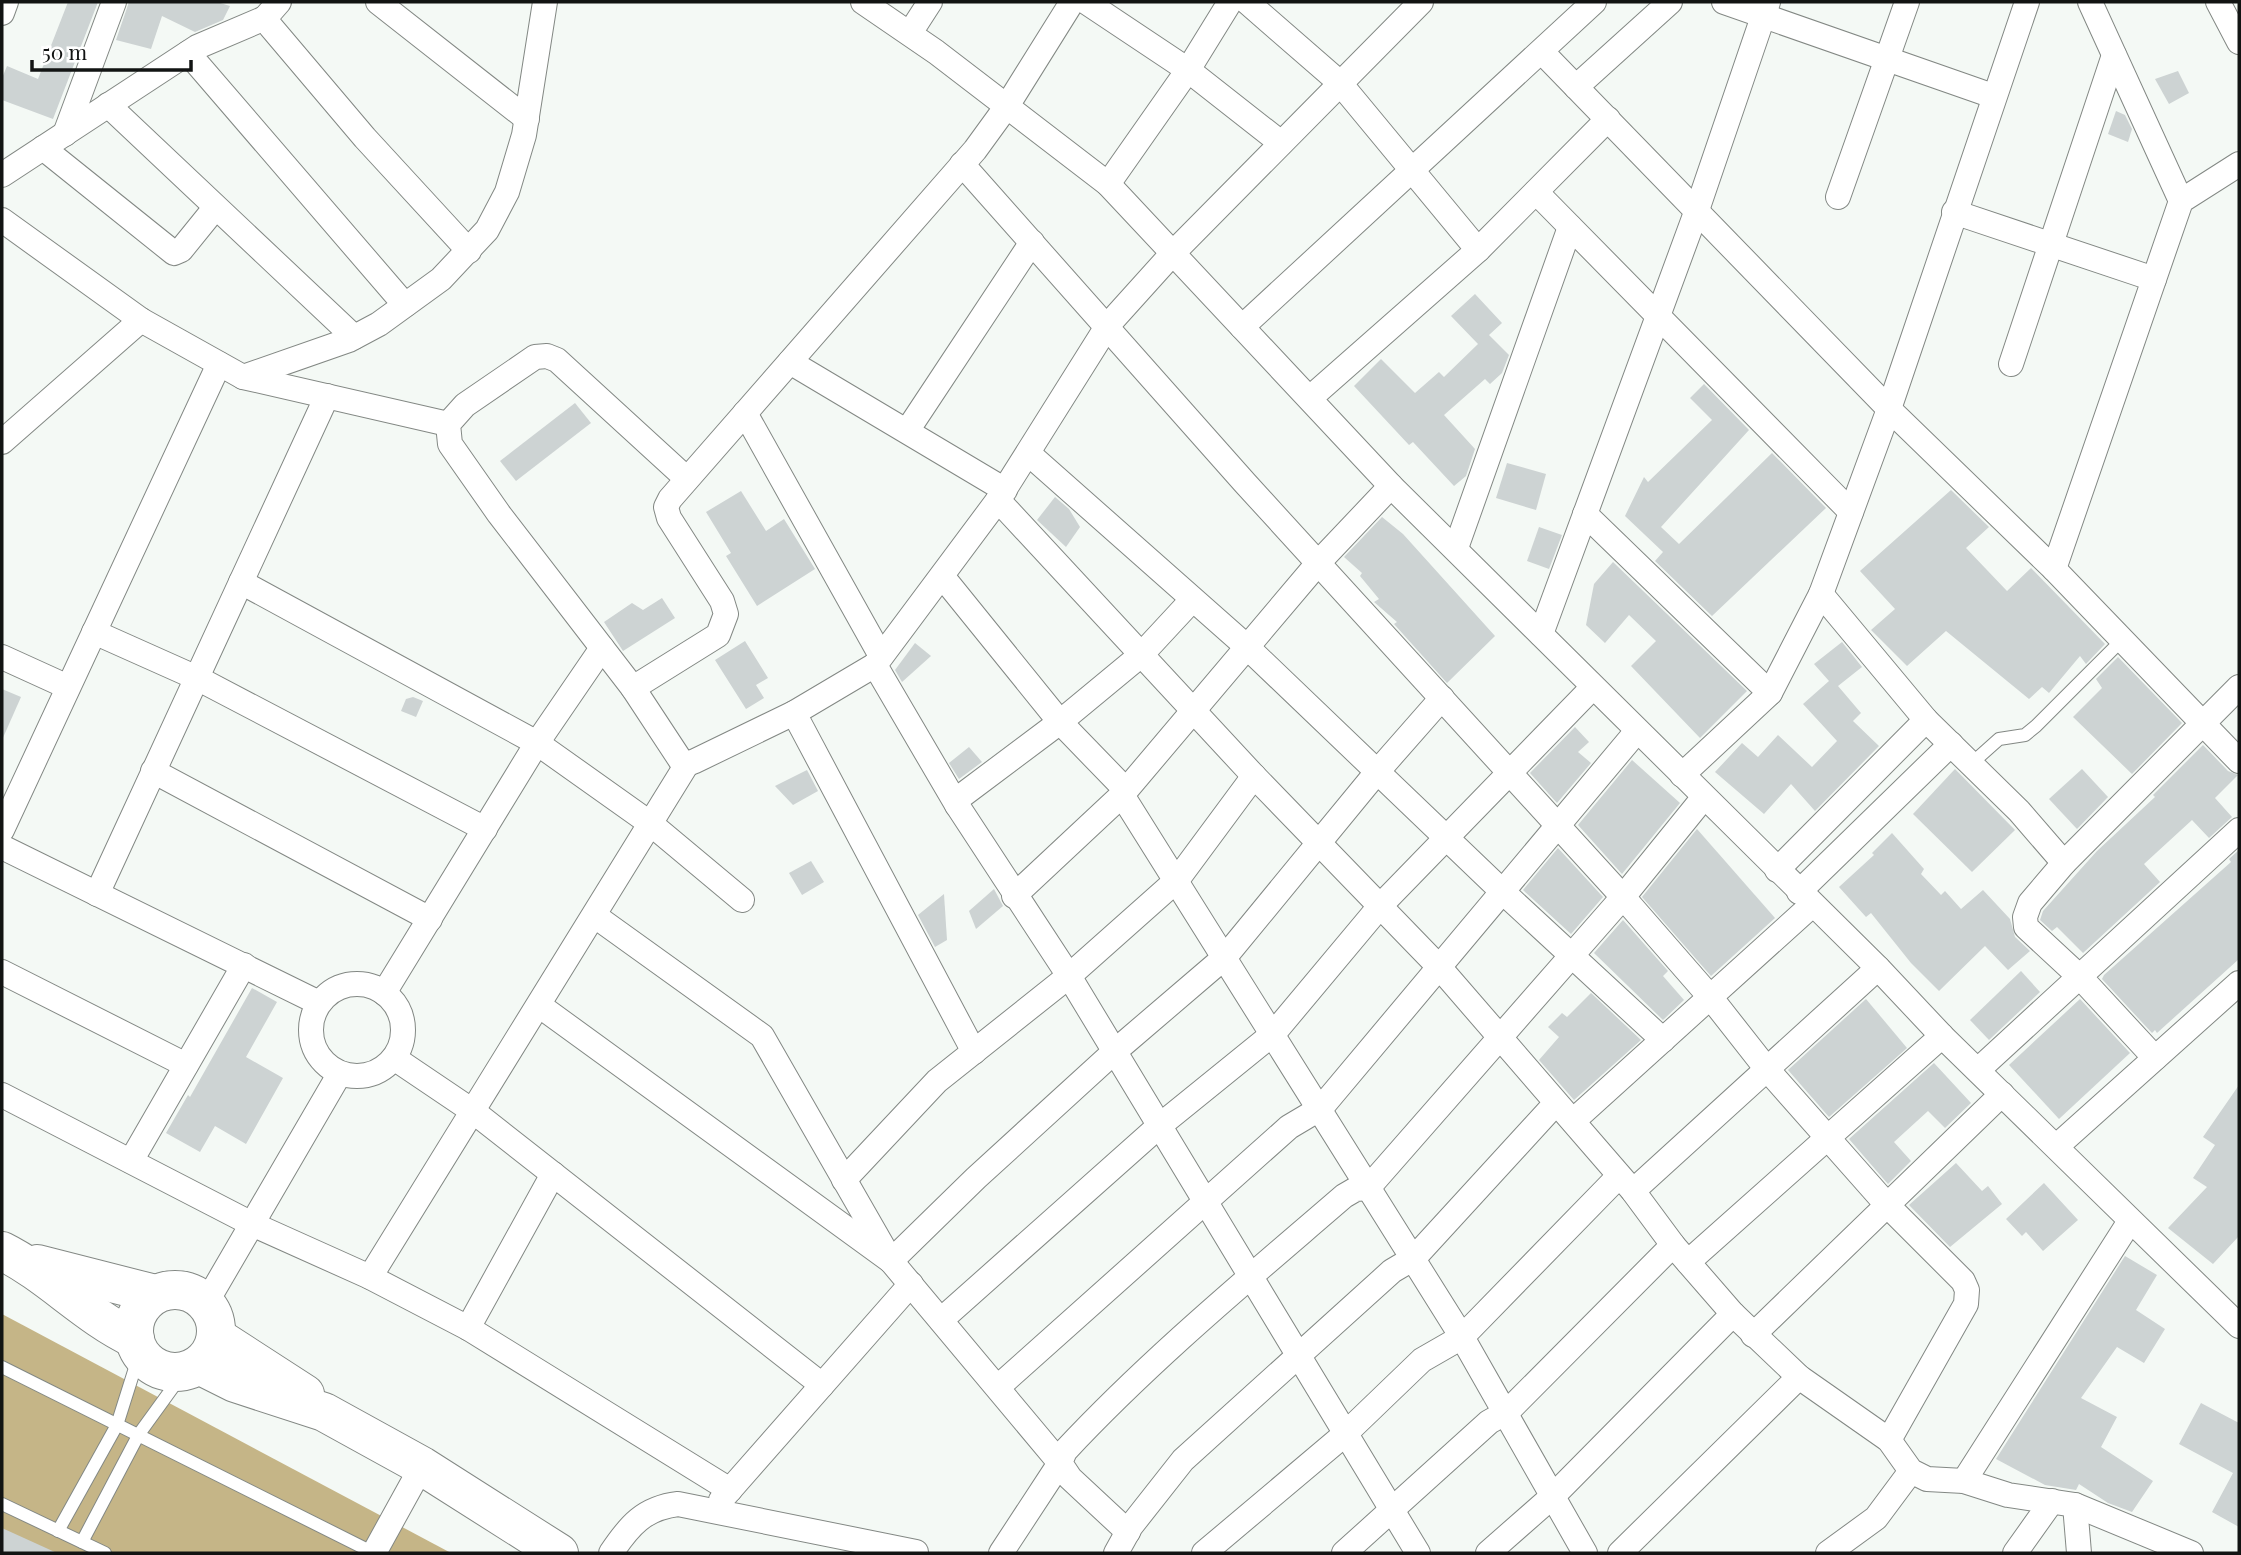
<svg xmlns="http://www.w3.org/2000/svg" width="2241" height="1555" viewBox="0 0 2241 1555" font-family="'Playfair Display',serif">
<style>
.forest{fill:#c5b587}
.building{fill:#cdd3d3}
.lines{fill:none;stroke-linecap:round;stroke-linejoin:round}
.lane-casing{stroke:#838884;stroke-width:14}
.street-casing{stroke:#838884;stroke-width:26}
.primary-casing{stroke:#838884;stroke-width:40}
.lane{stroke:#fff;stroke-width:12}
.street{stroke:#fff;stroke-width:24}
.primary{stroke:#fff;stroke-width:38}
</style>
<rect width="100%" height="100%" fill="#f4f9f5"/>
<!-- forest -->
<polygon class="forest" points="2,1314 451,1553 2,1553"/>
<!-- building -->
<g class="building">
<polygon points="68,2 98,2 53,119 2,100 2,78 7,66 38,79"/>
<polygon points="129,2 217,2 230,6 223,20 195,32 162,16 151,49 116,40"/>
<polygon points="2178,71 2189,93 2169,104 2155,79"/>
<polygon points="2116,111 2125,115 2132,129 2128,142 2108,134"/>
<polygon points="1475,294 1502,323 1489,335 1509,355 1502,373 1490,384 1485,379 1444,415 1475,449 1466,476 1454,486 1413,442 1409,445 1354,386 1381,359 1415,393 1439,372 1444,377 1478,344 1451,316"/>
<polygon points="1704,384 1749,430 1661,527 1679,544 1772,453 1826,508 1712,616 1655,561 1663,552 1625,516 1644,477 1648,482 1712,420 1690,398"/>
<polygon points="575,403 591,423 516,481 500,461"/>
<polygon points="1507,463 1546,474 1536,510 1496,498"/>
<polygon points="1951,490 1989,527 1966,548 2007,591 2031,568 2105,644 2086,664 2080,656 2049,693 2042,687 2029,699 1946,631 1907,666 1871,630 1895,609 1860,571"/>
<polygon points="741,491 766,531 784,519 815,569 757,606 726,556 731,553 706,512"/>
<polygon points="1055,497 1069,509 1080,527 1066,547 1037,520"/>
<polygon points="1382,517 1403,534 1495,636 1447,683 1394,624 1397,622 1374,602 1379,599 1360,576 1362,573 1344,557"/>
<polygon points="1539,527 1562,535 1549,569 1527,561"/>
<polygon points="1613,562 1747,691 1700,738 1631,666 1656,641 1629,615 1605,643 1586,625 1594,584"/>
<polygon points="662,598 675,618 623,651 604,622 632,603 643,610"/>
<polygon points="745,641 768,678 756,685 764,698 746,709 715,660"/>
<polygon points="1842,642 1862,667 1838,686 1861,713 1853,721 1879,746 1815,811 1791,784 1764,814 1715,772 1742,743 1758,757 1778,735 1812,767 1837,741 1803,704 1829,681 1814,664"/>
<polygon points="915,643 931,656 902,682 895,670"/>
<polygon points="2118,657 2182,723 2132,774 2073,717 2102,688 2096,679"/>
<polygon points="2,689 21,697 2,740"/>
<polygon points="413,697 423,701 416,717 401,711 406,699"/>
<polygon points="1575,727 1589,742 1578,752 1591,763 1557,803 1530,773"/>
<polygon points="2203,745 2228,771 2238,775 2215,798 2232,817 2209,838 2192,820 2144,864 2160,882 2083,953 2057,927 2052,931 2040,920 2043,911 2097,851 2155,797 2153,795"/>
<polygon points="969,747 982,762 959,779 949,763"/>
<polygon points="1632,760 1680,803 1622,874 1578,825"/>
<polygon points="1955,769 2015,830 1972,872 1913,814"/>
<polygon points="2082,769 2108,797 2077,829 2049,799"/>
<polygon points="807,770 818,791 793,805 775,786"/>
<polygon points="1697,829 1775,918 1711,976 1642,897"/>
<polygon points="1892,833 1924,869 1921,874 1941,895 1945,891 1961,909 1983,890 2010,919 2015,937 2030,951 2008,970 1985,946 1939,991 1911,963 1871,913 1866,917 1839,887 1874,855 1872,853"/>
<polygon points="1558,848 1603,897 1571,934 1523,890"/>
<polygon points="2239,850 2239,959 2157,1033 2155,1030 2152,1033 2102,979 2104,975 2231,862 2229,859"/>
<polygon points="811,861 824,882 802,895 789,873"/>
<polygon points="994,889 1003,906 976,929 969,911"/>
<polygon points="944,894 947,940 935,947 918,915"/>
<polygon points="1623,920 1668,971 1663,976 1684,1000 1663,1020 1594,953"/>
<polygon points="2021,971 2040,992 1989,1040 1970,1020"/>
<polygon points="252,988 277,1002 246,1057 283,1078 246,1144 215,1126 200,1152 166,1133 188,1095 190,1097"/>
<polygon points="1591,993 1641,1040 1574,1100 1539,1060 1559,1037 1548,1027 1562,1013 1567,1017"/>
<polygon points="1866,999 1907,1048 1829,1117 1788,1070"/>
<polygon points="2080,999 2130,1053 2059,1119 2009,1065"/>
<polygon points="1934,1063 1971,1103 1945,1128 1928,1111 1894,1142 1911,1161 1888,1184 1849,1139"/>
<polygon points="2239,1085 2239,1236 2213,1264 2168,1228 2207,1187 2193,1178 2215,1145 2203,1137"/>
<polygon points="1956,1163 1982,1191 1988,1186 2002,1204 1950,1247 1909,1205"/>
<polygon points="2044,1183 2078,1220 2043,1251 2026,1232 2022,1236 2006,1219"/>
<polygon points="2125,1256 2157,1275 2136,1310 2165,1329 2144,1363 2117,1347 2081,1398 2117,1417 2101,1447 2153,1481 2132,1512 2108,1503 2079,1484 2076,1490 2045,1485 1996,1459"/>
<polygon points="2201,1403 2239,1423 2239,1527 2212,1512 2233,1473 2179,1444"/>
<polygon points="2,1528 57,1553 2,1553"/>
</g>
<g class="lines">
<!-- lane casing -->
<g class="lane-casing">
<g id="lane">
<polyline points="1971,764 1999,739 2025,735 2036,726 2122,640"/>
<polyline points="2,1367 374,1553"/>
<polyline points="2,1504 105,1553"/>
<polyline points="58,1531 117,1425 140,1352"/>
<polyline points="82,1542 139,1434 184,1372"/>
</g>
</g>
<!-- street casing -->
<g class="street-casing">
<g id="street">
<polyline points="279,2 265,18 271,27 365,138 469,251"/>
<polyline points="378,2 527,119"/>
<polyline points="863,2 936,52 1108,184 1391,486 1878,968 1942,1036 2239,1326"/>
<polyline points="1086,2 1188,70 1281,143"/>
<polyline points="1247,2 1339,82 1478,250"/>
<polyline points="1724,2 1993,96"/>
<polyline points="2090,2 2181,201"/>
<polyline points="2218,2 2239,42"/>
<polyline points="2,13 6,2"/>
<polyline points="910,33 930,2"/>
<polyline points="1542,52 1889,409 2054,569 2239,761"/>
<polyline points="188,53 405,305"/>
<polyline points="1576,87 1670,2"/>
<polyline points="108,105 354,337"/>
<polyline points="65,134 114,2"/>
<polyline points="43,148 174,253 181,250 215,208"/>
<polyline points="962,164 1245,483 1623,897 1711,998 1766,1068 1888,1206 1963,1281 1967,1290 1966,1304 1889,1440"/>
<polyline points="2,175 197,47 265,18"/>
<polyline points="1108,184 1188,70 1230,2"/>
<polyline points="1536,192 1851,512"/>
<polyline points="1838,197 1907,2"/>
<polyline points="1954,212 2154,279"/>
<polyline points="2,220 141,320 243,377 448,424"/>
<polyline points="1242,327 1594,2"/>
<polyline points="790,362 1005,490"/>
<polyline points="2011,364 2114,55"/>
<polyline points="243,377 349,340 379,324 441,279 487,230 507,192 524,135 545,2"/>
<polyline points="1310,398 1478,250 1608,119"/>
<polyline points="745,413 881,656"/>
<polyline points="907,431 1032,242"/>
<polyline points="2,442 141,320"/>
<polyline points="1029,454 1246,646 1504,893 1663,1040"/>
<polyline points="687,479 557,360 547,356 535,357 465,405 448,424 450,444 499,514 633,688 681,761 687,764 695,761 794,713 875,665"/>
<polyline points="998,500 1254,776 1440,968 1633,1191 1673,1245 1733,1314 1799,1377 1889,1440 1911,1471 1927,1479 1964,1481 2008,1495 2075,1505 2191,1553"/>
<polyline points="1585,514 1770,693"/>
<polyline points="1456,548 1570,227"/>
<polyline points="2054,569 2181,201 2239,164"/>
<polyline points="942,576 1060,722 1122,786 1122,795 1462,1337 1585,1553"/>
<polyline points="241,582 537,743 651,824 742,900"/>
<polyline points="1821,594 1926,720 2019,811 2064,863"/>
<polyline points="94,632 197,678 485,829"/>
<polyline points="1541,634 1697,210 1768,2"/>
<polyline points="2,657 68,687"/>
<polyline points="633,688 718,635 726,614 722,601 669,518 666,507 670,499 975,150 1007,106 1072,2"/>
<polyline points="794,713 974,1052"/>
<polyline points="153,771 430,919"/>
<polyline points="1682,775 1770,693 1821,594 1889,409 2027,2"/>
<polyline points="957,805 960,797 1060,722 1141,655 1192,600"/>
<polyline points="2,830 219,364"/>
<polyline points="2,847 319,1003"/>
<polyline points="1777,870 1926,720"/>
<polyline points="1799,892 1951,744"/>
<polyline points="97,894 327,396"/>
<polyline points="1014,896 1122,795 1319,562 1391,486"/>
<polyline points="595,916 762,1036 891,1261 1060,1463 1001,1553"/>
<polyline points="2,972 186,1065"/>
<circle cx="357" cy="1030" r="46"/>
<polyline points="384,993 537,743 602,648"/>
<polyline points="540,1006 891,1261 976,1178 1114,1052 1225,957 1377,772 1442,698"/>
<polyline points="394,1058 474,1112 822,1385"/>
<polyline points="2155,1058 2081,978 2026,927 2025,917 2030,903 2064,863 2239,687"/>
<polyline points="1978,1070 2239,830"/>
<polyline points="2,1095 252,1224 370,1277 468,1328 730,1490"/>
<polyline points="1573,1121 1812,905"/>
<polyline points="2057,1146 2239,983"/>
<polyline points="131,1161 244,965"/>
<polyline points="844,1180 937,1081 1069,976 1177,880 1254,776"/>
<polyline points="1633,1191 1878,968"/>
<polyline points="1688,1262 1942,1036"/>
<polyline points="370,1277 687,764"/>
<polyline points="206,1303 340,1073"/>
<polyline points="941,1320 1158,1127 1274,1033 1381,905 1593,687"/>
<polyline points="468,1328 553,1174"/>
<polyline points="1753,1335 2002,1094"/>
<polyline points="998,1387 1289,1127 1321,1108 1637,731"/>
<polyline points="1964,1481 2130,1221"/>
<polyline points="721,1500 911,1284"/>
<polyline points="2075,1505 2079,1553"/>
<path d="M1128,1532L1070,1478L1060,1463L1065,1451C1151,1359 1249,1278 1344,1196L1356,1189L1368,1188L1623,897L1704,797"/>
<polyline points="374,1553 422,1466"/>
<path d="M611,1553C629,1526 644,1508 678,1504L916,1552"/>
<polyline points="1116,1553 1131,1526 1183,1460 1392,1271 1414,1258 1556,1103"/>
<polyline points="1204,1553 1344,1435 1422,1360 1462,1337 1619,1176"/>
<polyline points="1344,1553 1489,1422 1507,1412 1673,1245"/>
<polyline points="1418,1553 1069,976 957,805 875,665 998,500 1108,325 1172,254 1421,2"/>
<polyline points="1488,1553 1554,1495 1733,1314"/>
<polyline points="1620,1553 1799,1377"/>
<polyline points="1828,1553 1876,1518 1911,1471"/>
<polyline points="2015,1553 2052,1501"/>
</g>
</g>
<!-- primary casing -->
<g class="primary-casing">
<g id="primary">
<path d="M2,1251C50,1275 86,1316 135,1339"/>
<polyline points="37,1264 155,1294"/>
<circle cx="175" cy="1331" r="41"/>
<polyline points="217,1337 305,1394"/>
<polyline points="199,1365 235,1383 324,1412 422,1466 559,1553"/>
</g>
</g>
<!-- lane -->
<use href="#lane" class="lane"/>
<!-- street -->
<use href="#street" class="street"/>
<!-- primary -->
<use href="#primary" class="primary"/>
</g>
<!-- border -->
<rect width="2241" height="1555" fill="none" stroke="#121413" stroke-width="7"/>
<!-- scale -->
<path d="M32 60v10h159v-10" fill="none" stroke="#121413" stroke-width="3.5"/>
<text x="42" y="60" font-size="21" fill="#121413" stroke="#ffffff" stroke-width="5" paint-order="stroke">50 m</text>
</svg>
